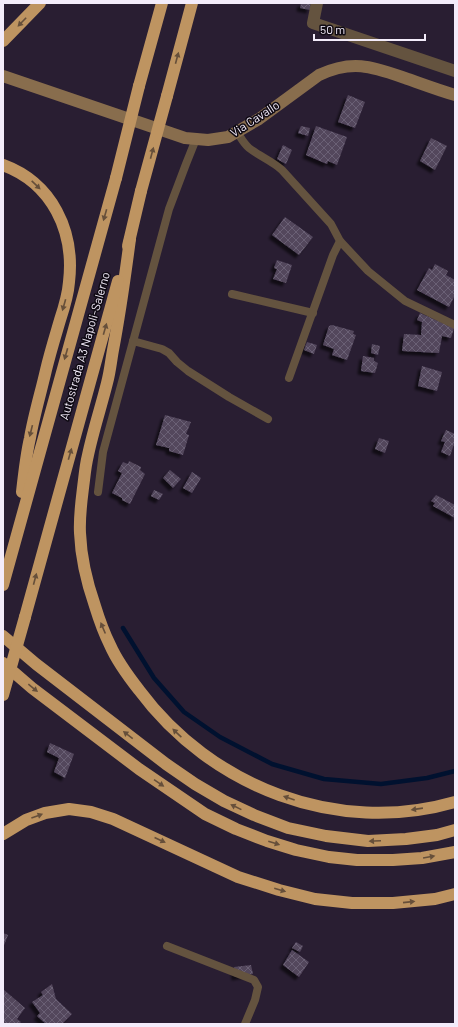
<svg xmlns="http://www.w3.org/2000/svg" width="458" height="1027" viewBox="0 0 458 1027" font-family="Barlow,sans-serif">
<style>
.lines{fill:none;stroke-linecap:round;stroke-linejoin:round}
.stream{stroke:#00112f;stroke-width:4.5}
.building{fill:url(#building-cross-hatch);filter:url(#shadow)}
.service{stroke:#64533f;stroke-width:8}
.minor{stroke:#64533f;stroke-width:12}
.secondary{stroke:#886d4d;stroke-width:12}
.motorway{stroke:#be9461;stroke-width:12}
.motorway-bridge{stroke:#be9461;stroke-width:12}
.oneway{fill:#664f3a}
.labels{text-anchor:middle;stroke-width:3;stroke-linejoin:round;paint-order:stroke}
.street-label{font-size:12px;fill:#f3ecfa;stroke:#0f0a13}
</style>
<defs>
<pattern id="building-cross-hatch" width="8" height="8" patternUnits="userSpaceOnUse"><rect width="8" height="8" fill="#52465c"/><path d="M0 0l8 8M0 8l8-8" fill="none" stroke="#6b6174"/></pattern>
<filter id="shadow"><feDropShadow dx="-3.5" dy="3.5" stdDeviation="1" flood-color="#0009"/></filter>
</defs>
<rect width="100%" height="100%" fill="#291e32"/>
<g class="lines">
<!-- stream -->
<polyline class="stream" points="123,628 154,678 184,712 220,737 272,764 324,779 381,784 427,778 455,771"/>
</g>
<!-- building -->
<g class="building">
<polygon points="301,3 311,3 310,10 300,8"/>
<polygon points="348,95 365,102 355,128 338,122"/>
<polygon points="301,126 310,128 308,136 298,133"/>
<polygon points="316,126 347,137 337,165 328,161 327,164 306,155"/>
<polygon points="431,138 447,146 435,170 420,161"/>
<polygon points="283,145 292,150 286,164 277,159"/>
<polygon points="285,217 313,237 299,255 272,235"/>
<polygon points="277,260 292,265 286,283 273,279 277,269 274,268"/>
<polygon points="435,264 448,271 446,275 455,280 455,295 449,307 417,290 429,268 432,270"/>
<polygon points="420,313 454,328 451,338 442,336 439,353 402,351 404,334 421,335 422,322 417,320"/>
<polygon points="332,325 354,331 353,334 356,335 347,360 332,355 334,349 323,345 329,326"/>
<polygon points="307,342 317,345 314,354 304,350"/>
<polygon points="372,344 380,346 378,355 371,353"/>
<polygon points="363,356 374,358 374,361 378,363 375,373 361,371"/>
<polygon points="422,366 442,372 437,391 418,386"/>
<polygon points="165,415 191,422 186,434 189,435 183,455 169,451 169,448 156,445"/>
<polygon points="446,430 455,434 455,441 450,456 441,452 445,442 441,441"/>
<polygon points="379,438 389,441 385,453 375,449"/>
<polygon points="129,461 141,467 140,470 145,474 130,504 122,500 122,498 112,493 122,473 118,471 123,462 128,464"/>
<polygon points="170,470 181,479 173,488 163,478"/>
<polygon points="192,472 201,478 192,493 183,488"/>
<polygon points="154,490 163,494 159,500 151,496"/>
<polygon points="436,495 455,505 455,518 433,506 435,503 431,501"/>
<polygon points="50,743 74,754 65,778 54,772 59,758 47,752"/>
<polygon points="3,933 8,935 3,948"/>
<polygon points="296,942 303,946 300,952 292,948"/>
<polygon points="292,950 309,962 299,977 283,965"/>
<polygon points="251,965 253,974 235,977 234,967"/>
<polygon points="52,984 56,999 72,1014 62,1024 46,1024 37,1016 40,1013 32,1002 43,995 41,992"/>
<polygon points="3,989 25,1008 17,1019 21,1022 19,1024 3,1024"/>
</g>
<g class="lines">
<!-- service -->
<g class="service">
<path d="M237,132C241,138 244,144 249,148C259,156 272,161 282,170L331,224L340,241L368,271L405,301L455,325"/>
<polyline points="232,294 313,313"/>
<polyline points="133,341 162,349 169,353 177,362 188,371 229,397 268,419"/>
<polyline points="289,378 333,255 340,241"/>
<polyline points="98,492 103,452 169,209 186,164 196,139"/>
<polyline points="167,946 254,980 258,987 255,1000 245,1024"/>
</g>
<!-- minor -->
<polyline class="minor" points="317,3 313,23 455,71"/>
<!-- secondary -->
<path class="secondary" d="M3,76L185,138L208,140L228,137L259,119L319,75C353,59 373,67 405,78C422,84 438,90 455,95"/>
<!-- motorway -->
<g class="motorway">
<polyline points="3,41 40,3"/>
<polyline points="139,86 162,3"/>
<polyline points="167,96 192,3"/>
<path d="M3,165C52,183 75,231 69,282C68,295 64,308 60,320C55,337 50,353 46,370C41,392 34,415 30,438C26,455 24,474 22,492"/>
<path d="M130,239C125,277 120,313 113,350C111,361 110,372 107,383C101,407 93,431 88,455C86,463 85,471 84,480C82,497 79,515 80,533C81,558 87,583 95,606C99,619 104,633 110,645C117,661 128,676 139,690C211,787 337,836 455,802"/>
<polyline points="128,246 141,191"/>
<polyline points="3,585 116,178"/>
<polyline points="25,617 118,281"/>
<polyline points="3,636 36,664 166,764 195,784 224,801 254,815 288,828 326,836 368,841 406,839 437,835 455,830"/>
<polyline points="3,663 32,688 139,769 205,814 236,829 267,841 296,850 329,857 357,860 393,860 422,858 455,852"/>
<polyline points="3,834 26,820 45,813 69,809 91,812 113,819 238,877 279,890 315,899 352,903 393,903 435,899 455,894"/>
</g>
<!-- motorway-bridge -->
<g class="motorway-bridge">
<polyline points="116,178 139,86"/>
<polyline points="141,191 167,96"/>
<polyline points="3,695 25,617"/>
</g>
</g>
<!-- one-way arrows -->
<defs><path id="oneway-solid" d="M-6-.8H1V-3.2L6.5 0L1 3.2V.8H-6Z"/></defs>
<g class="oneway">
<use href="#oneway-solid" transform="translate(22 22) rotate(134)"/>
<use href="#oneway-solid" transform="translate(177 58) rotate(-75)"/>
<use href="#oneway-solid" transform="translate(152 153) rotate(-75)"/>
<use href="#oneway-solid" transform="translate(36 185) rotate(44)"/>
<use href="#oneway-solid" transform="translate(105 215) rotate(106)"/>
<use href="#oneway-solid" transform="translate(64 305) rotate(106)"/>
<use href="#oneway-solid" transform="translate(105 329) rotate(-74)"/>
<use href="#oneway-solid" transform="translate(66 354) rotate(106)"/>
<use href="#oneway-solid" transform="translate(31 431) rotate(104)"/>
<use href="#oneway-solid" transform="translate(70 454) rotate(-74)"/>
<use href="#oneway-solid" transform="translate(35 579) rotate(-75)"/>
<use href="#oneway-solid" transform="translate(103 628) rotate(-113)"/>
<use href="#oneway-solid" transform="translate(33 688) rotate(39)"/>
<use href="#oneway-solid" transform="translate(177 733) rotate(-137)"/>
<use href="#oneway-solid" transform="translate(128 735) rotate(-142)"/>
<use href="#oneway-solid" transform="translate(159 783) rotate(34)"/>
<use href="#oneway-solid" transform="translate(289 798) rotate(-161)"/>
<use href="#oneway-solid" transform="translate(236 807) rotate(-154)"/>
<use href="#oneway-solid" transform="translate(417 809) rotate(172)"/>
<use href="#oneway-solid" transform="translate(37 816) rotate(-20)"/>
<use href="#oneway-solid" transform="translate(160 840) rotate(25)"/>
<use href="#oneway-solid" transform="translate(375 841) rotate(177)"/>
<use href="#oneway-solid" transform="translate(274 843) rotate(17)"/>
<use href="#oneway-solid" transform="translate(429 857) rotate(-10)"/>
<use href="#oneway-solid" transform="translate(280 890) rotate(16)"/>
<use href="#oneway-solid" transform="translate(409 902) rotate(-6)"/>
</g>
<g class="labels">
<!-- street labels -->
<g class="street-label">
<text transform="translate(255 119) rotate(-33)" y="4">Via Cavallo</text>
<text transform="translate(85 346) rotate(-74)" y="4">Autostrada A3 Napoli-Salerno</text>
</g>
</g>
<!-- border -->
<rect width="458" height="1027" fill="none" stroke="#f3ecfa" stroke-width="8"/>
<!-- scale -->
<path d="M314 34v6h111v-6" fill="none" stroke="#f3ecfa" stroke-width="2"/>
<text x="320" y="34" font-size="12" fill="#f3ecfa" stroke="#0f0a13" stroke-width="3" paint-order="stroke">50 m</text>
</svg>
